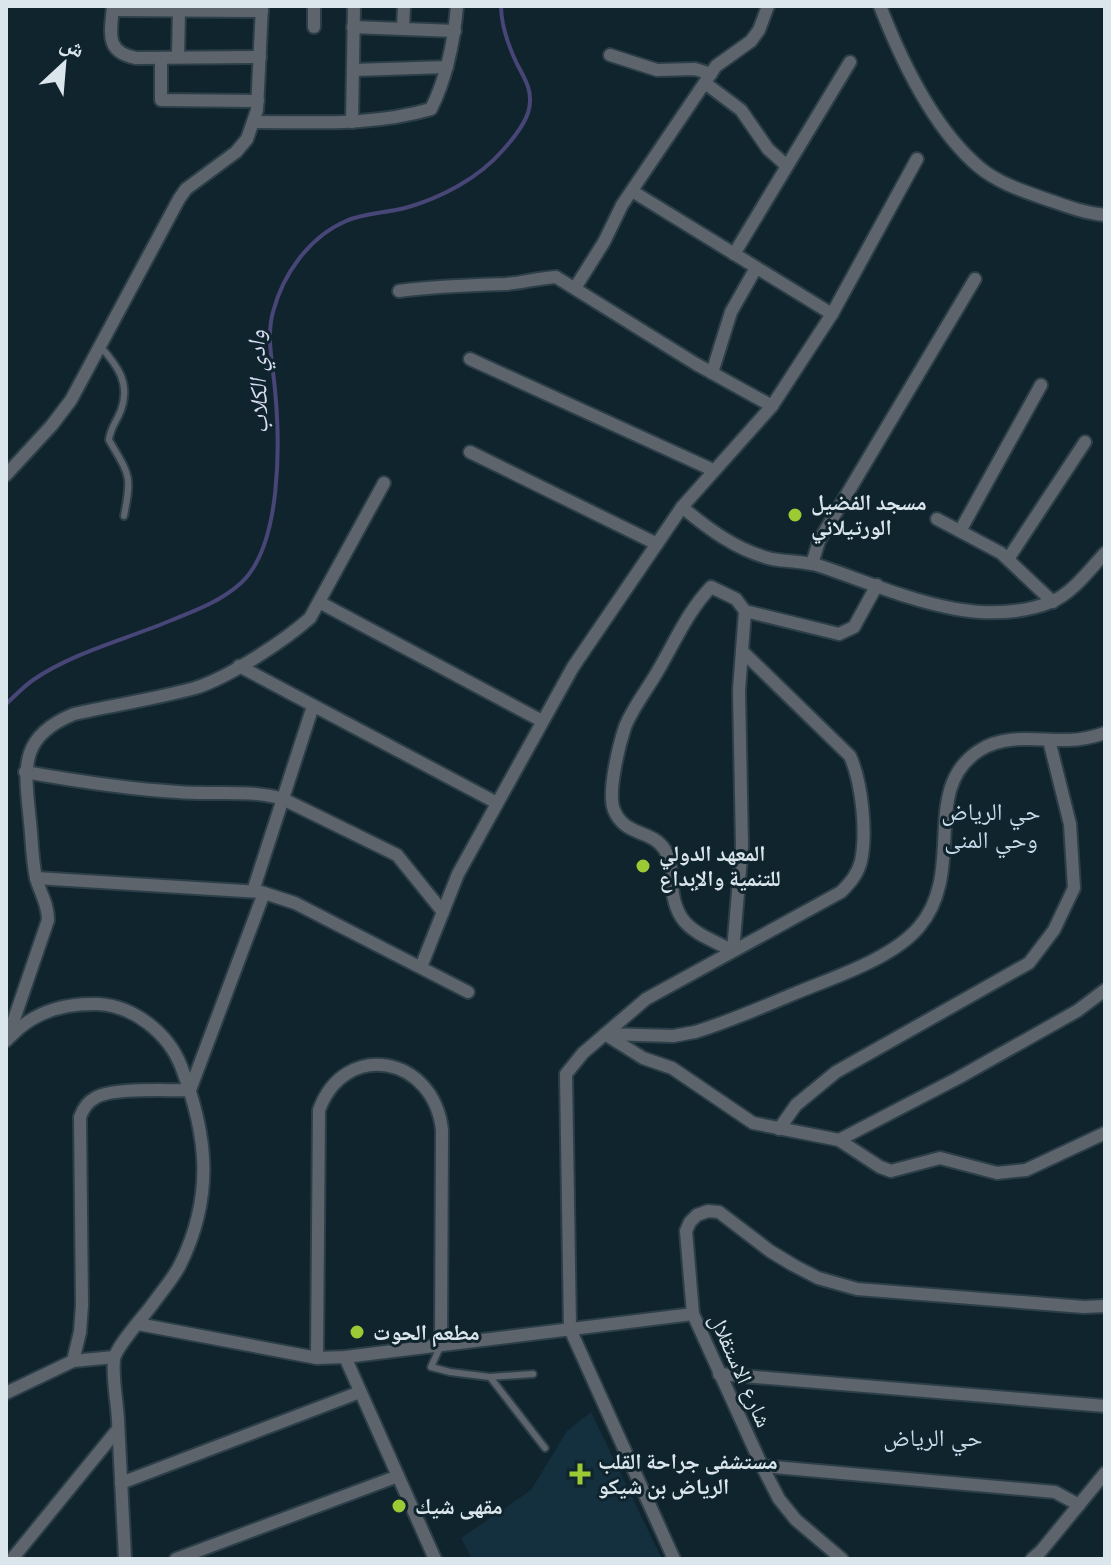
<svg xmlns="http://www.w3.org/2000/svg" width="1111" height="1565" viewBox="0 0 1111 1565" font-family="Poppins,'Noto Naskh Arabic',sans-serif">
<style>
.built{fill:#142f3d}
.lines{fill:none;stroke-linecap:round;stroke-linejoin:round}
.stream{stroke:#484577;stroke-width:4}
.lane-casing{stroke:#2c3f49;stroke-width:10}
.street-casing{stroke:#2c3f49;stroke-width:16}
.lane{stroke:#5e646c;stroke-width:6}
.street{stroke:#5e646c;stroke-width:12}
.poi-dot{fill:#9acb34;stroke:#10242e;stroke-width:3}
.labels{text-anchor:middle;stroke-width:6;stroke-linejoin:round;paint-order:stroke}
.poi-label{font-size:22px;font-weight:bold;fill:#dae6ec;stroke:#10242e;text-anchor:start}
.street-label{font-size:22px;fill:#dae6ec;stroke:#10242e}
.water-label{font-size:24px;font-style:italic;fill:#d6dbf1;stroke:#10242e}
.neighbourhood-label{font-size:24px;fill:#c4dce9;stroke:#10242e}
</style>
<rect width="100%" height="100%" fill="#10242e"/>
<!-- built -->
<polygon class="built" points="591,1412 662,1559 472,1559 461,1538 531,1490 567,1431"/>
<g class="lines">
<!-- stream -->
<path class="stream" d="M6,704C15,696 23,687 33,680C74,652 127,639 172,620C197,610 221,601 241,583C282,545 280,442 275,390C273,365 266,337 273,312C283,274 309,237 346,221C364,213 386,213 405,208C441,198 479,178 503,150C512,140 526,123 529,109C533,91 525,79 517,64C509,47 501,24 501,6"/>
<!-- lane casing -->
<g class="lane-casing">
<g id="lane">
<path d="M100,346C117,365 131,383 121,410C117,421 110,428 109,440C130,476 132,475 124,516"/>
<polyline points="441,1345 431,1367 450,1372 490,1377 545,1448"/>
<polyline points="490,1377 533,1374"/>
</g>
</g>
<!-- street casing -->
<g class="street-casing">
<g id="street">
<path d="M113,6C111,32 104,52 136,58L260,57"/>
<polyline points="314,6 314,27"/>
<path d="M880,6C901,60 934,129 979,167C998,183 1023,191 1046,199C1066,206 1084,213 1105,215"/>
<polyline points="113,10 262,11"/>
<polyline points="353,27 455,31"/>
<polyline points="403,27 404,6"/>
<polyline points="610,55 657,70 695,69 711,74"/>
<polyline points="178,57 179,10"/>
<polyline points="161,58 161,100 258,101"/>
<polyline points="354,70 447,67"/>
<polyline points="705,83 741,110 768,149 787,166"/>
<path d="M255,122C315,122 373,126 431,109C447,77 454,41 457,6"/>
<polyline points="352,122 354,6"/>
<polyline points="632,191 832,314"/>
<polyline points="734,254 850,62"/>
<polyline points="575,288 604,242 622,205 716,66 751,41 759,30 768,6"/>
<path d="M399,291C434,286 470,285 506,284C522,283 538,278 556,277L696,364L772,406"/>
<polyline points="470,359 713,470"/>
<polyline points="712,373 731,312 756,268"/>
<polyline points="470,452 657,544"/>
<polyline points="6,475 52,425 71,400 179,199 186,189 236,152 247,139 257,110 262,6"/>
<path d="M682,507C708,529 738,551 772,559C788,562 804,561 820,566C892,590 975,632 1051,602C1073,593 1090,569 1105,553"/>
<polyline points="937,519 1001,553 1053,602"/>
<polyline points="960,531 1041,385"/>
<polyline points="1008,559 1085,442"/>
<polyline points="812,564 819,541 975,279"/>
<path d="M711,587L736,599L745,611L739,690L742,846L733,951C699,933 675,929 672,885C672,874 670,859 665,850C652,829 625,837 614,810C607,793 619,745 625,727C632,709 646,691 656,674C674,644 687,612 711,587Z"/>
<polyline points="319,602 542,721"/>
<polyline points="745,611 839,634 854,627 877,585"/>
<polyline points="239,666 497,803"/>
<path d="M25,772C76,781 126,789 178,792C213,795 249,789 283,799L397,855L443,912"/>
<polyline points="36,878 261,892 295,903 468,992"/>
<polyline points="253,891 313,706"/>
<polyline points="421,967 458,874 573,667 682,507 772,406 832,314 917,159"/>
<path d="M605,1034L673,1036L695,1032C728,1022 760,1008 791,995C831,978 891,960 919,927C967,871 919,788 980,750C1007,733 1039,741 1069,740C1081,740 1093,737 1105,733"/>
<polyline points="608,1036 643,1058 672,1068 753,1123 839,1140 880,1167 891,1171 940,1158 997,1173 1026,1170 1105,1133"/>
<path d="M10,1037C33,1012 65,1003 98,1004C134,1006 168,1033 181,1066C208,1136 214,1196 180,1265C173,1279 161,1292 152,1305C143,1317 116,1347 114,1359C112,1378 117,1401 118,1420C120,1466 123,1513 125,1559"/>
<path d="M7,1040L48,920C48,903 40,893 36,878C32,860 32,840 30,822C25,770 17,737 74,714C114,705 155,699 195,688C228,678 284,641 310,618L384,483"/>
<polyline points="779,1129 796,1105 836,1072 1029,963 1054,930 1074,888 1070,824 1049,740"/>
<polyline points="839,1140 958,1078 1077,1011 1105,990"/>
<polyline points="138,1324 317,1358 345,1357 693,1314"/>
<polyline points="345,1357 435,1559"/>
<path d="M317,1358L319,1110C345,1039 434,1056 442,1130L441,1345"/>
<path d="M73,1361L80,1332L82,1305L80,1117C83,1109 87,1102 95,1098C112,1087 168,1091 190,1090L264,893"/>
<polyline points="719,1374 1105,1406"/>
<polyline points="6,1393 73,1361 114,1357"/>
<polyline points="762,1466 1055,1492 1079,1505"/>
<polyline points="121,1483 360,1392"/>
<polyline points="12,1559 118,1429"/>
<polyline points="176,1559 398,1476"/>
<path d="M674,1559L570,1329L566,1074L583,1053L646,999L841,892C850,883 858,874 861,861C867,832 862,783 850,756L744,653"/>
<polyline points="842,1559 796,1520 779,1499 762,1466 693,1314 686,1231 690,1222 697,1215 708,1211 719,1212 770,1251 793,1265 818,1278 857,1289 1084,1307 1105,1306"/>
<polyline points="1032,1559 1041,1551 1105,1473"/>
</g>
</g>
<!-- lane -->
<use href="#lane" class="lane"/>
<!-- street -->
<use href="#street" class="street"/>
</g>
<!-- markers -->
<g class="poi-dot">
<circle cx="795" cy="515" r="8"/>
<circle cx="643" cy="866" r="8"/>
<circle cx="357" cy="1332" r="8"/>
<path d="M576 1462h8v8h8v8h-8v8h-8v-8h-8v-8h8z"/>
<circle cx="399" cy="1506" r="8"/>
</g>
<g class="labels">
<!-- poi labels -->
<g class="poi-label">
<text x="811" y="510">مسجد الفضيل<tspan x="811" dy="25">الورتيلاني</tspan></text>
<text x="659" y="861">المعهد الدولي<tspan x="659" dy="25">للتنمية والإبداع</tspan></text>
<text x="373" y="1340">مطعم الحوت</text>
<text x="598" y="1469">مستشفى جراحة القلب<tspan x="598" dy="25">الرياض بن شيكو</tspan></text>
<text x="415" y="1514">مقهى شيك</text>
</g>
<!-- street labels -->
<g class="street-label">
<text transform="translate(741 1370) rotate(66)" y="8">شارع الاستقلال</text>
</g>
<!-- water labels -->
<g class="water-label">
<text transform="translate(258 382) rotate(-92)" y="8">وادي الكلاب</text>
</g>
<!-- neighbourhood labels -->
<g class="neighbourhood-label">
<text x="991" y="820">حي الرياض<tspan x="991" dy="28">وحي المنى</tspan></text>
<text x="933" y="1446">حي الرياض</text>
</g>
</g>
<!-- border -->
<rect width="1111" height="1565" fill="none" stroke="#dae6ec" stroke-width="16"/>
<!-- north arrow -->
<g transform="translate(64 64) rotate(26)" stroke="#10242e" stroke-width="6" paint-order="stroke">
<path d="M0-6L14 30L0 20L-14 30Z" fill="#dae6ec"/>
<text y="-12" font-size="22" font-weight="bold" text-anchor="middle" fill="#dae6ec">ش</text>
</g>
</svg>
